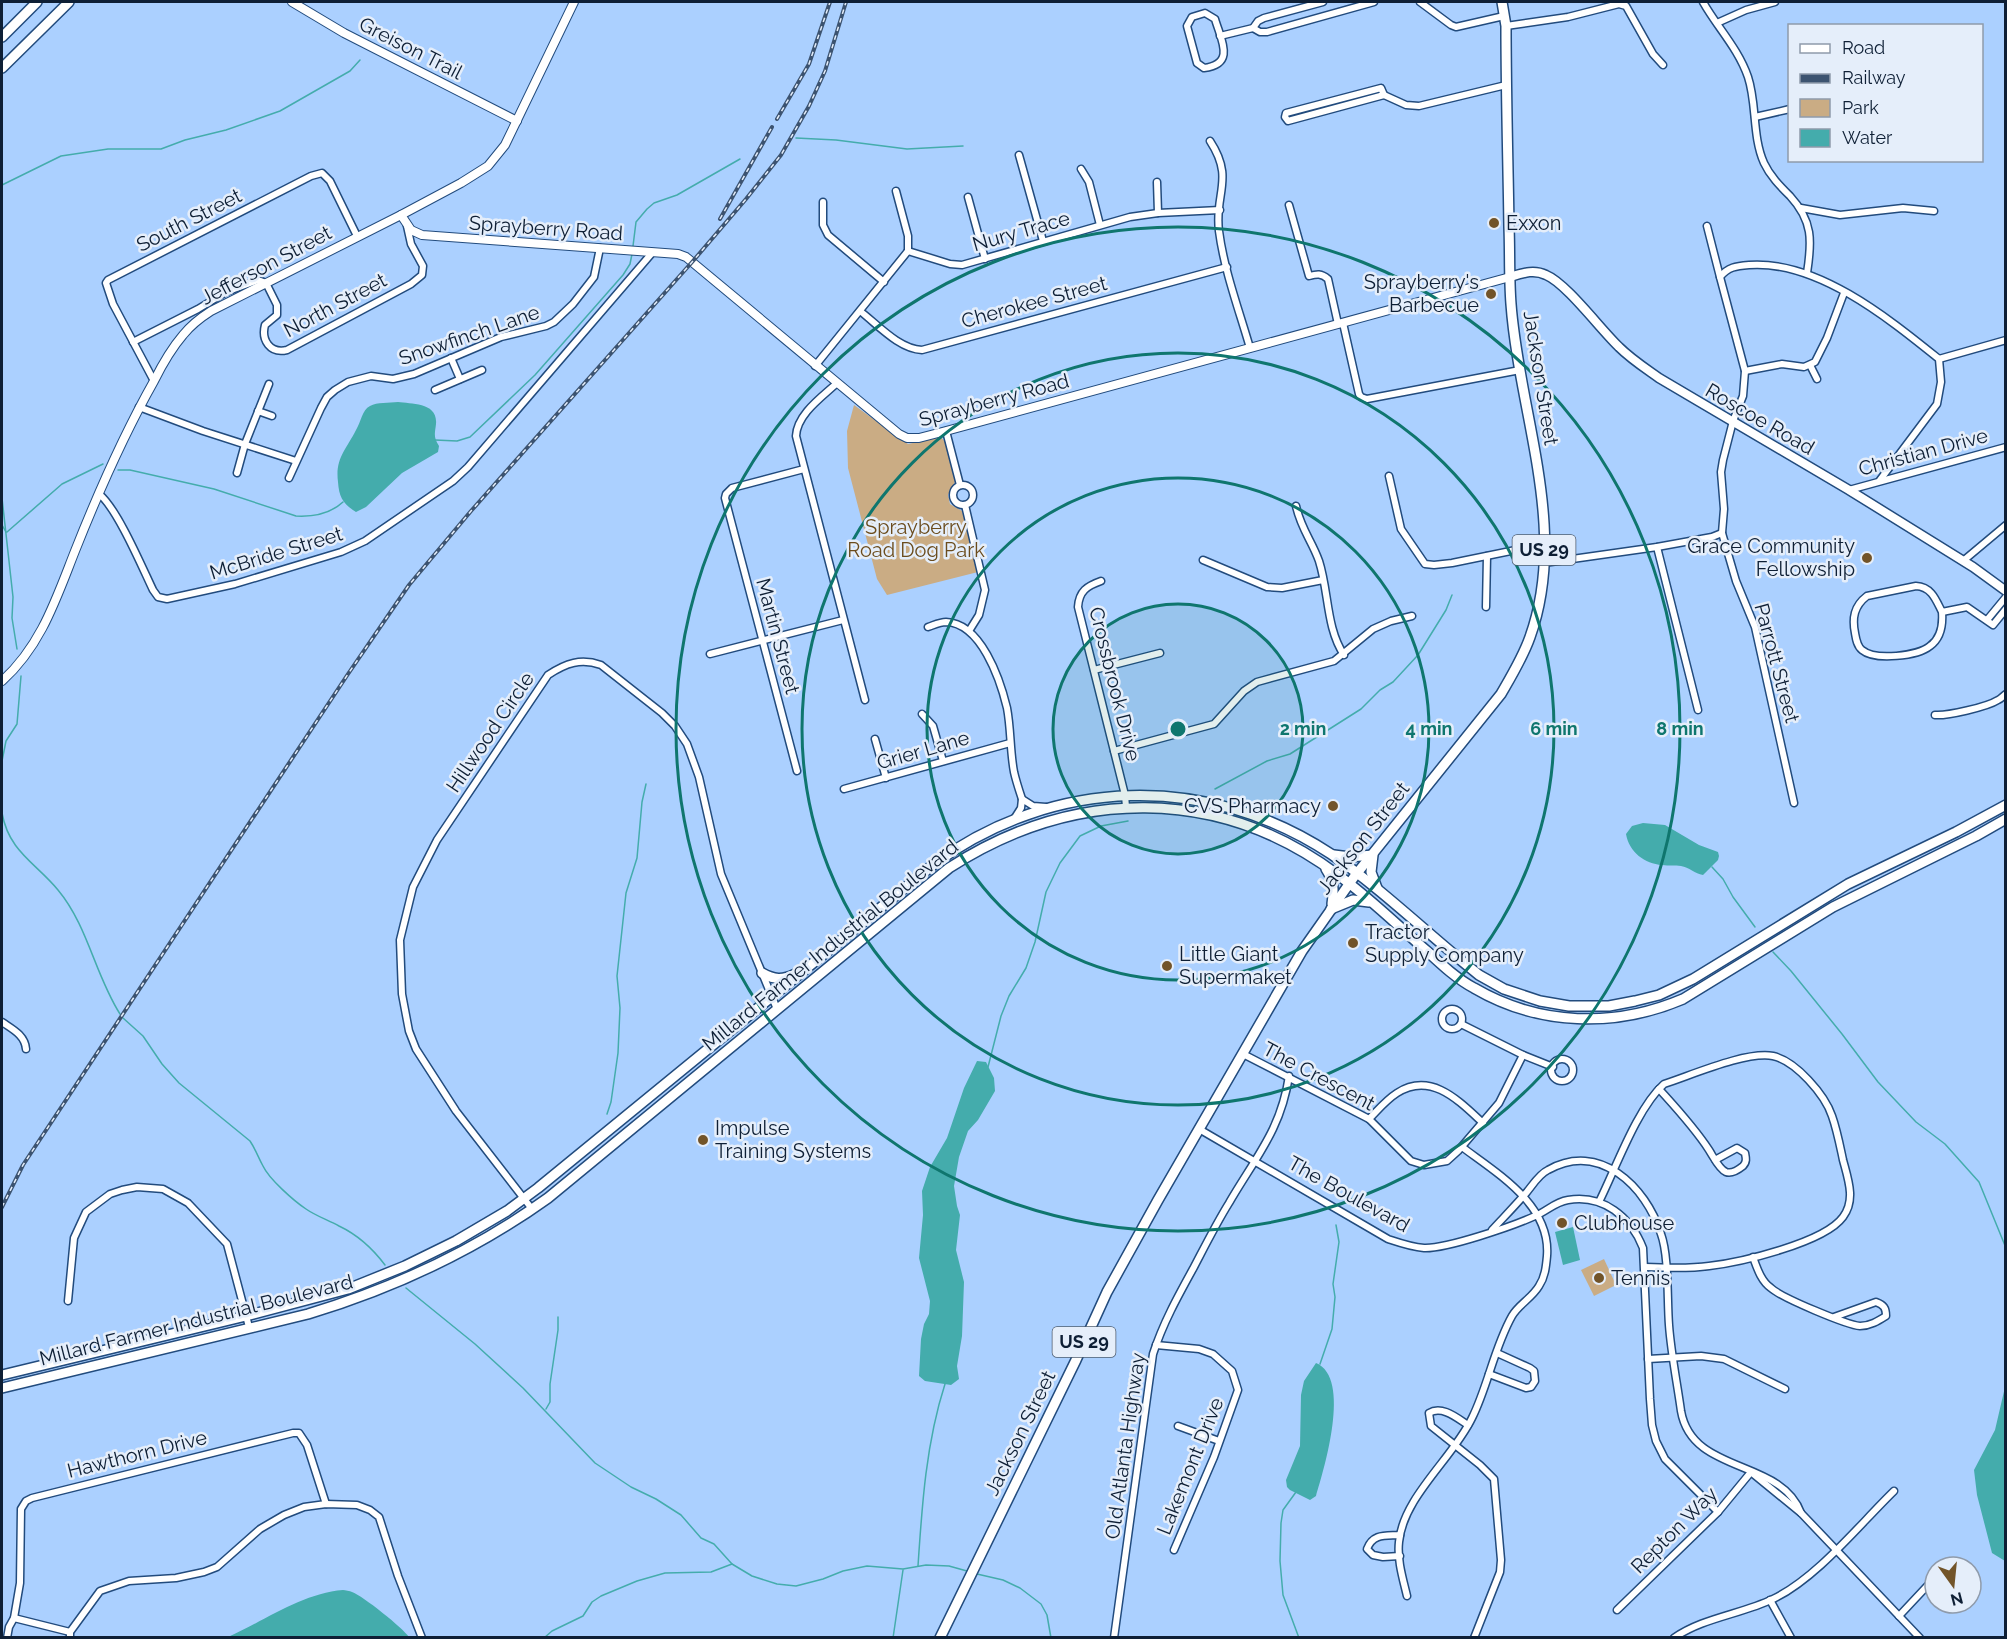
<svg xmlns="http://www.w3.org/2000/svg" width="2007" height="1639" viewBox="0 0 2007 1639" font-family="Raleway,sans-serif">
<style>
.green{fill:#caac84}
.water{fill:#44acac}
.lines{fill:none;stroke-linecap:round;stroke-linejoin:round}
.stream{stroke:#44acac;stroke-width:1.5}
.minor-casing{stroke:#224b7d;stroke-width:9}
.tertiary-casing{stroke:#224b7d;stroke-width:10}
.secondary-casing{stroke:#224b7d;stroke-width:11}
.primary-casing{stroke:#224b7d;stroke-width:12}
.minor{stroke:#fff;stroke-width:6}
.tertiary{stroke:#fff;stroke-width:8}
.secondary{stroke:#fff;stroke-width:8}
.primary{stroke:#fff;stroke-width:9}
.rail-casing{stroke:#3c5370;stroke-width:4}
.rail{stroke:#e5eefa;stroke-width:1.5;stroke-dasharray:4.5;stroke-linecap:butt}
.ring{fill:none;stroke:#0f766e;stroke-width:3}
.poi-dot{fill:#725429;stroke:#e5eefa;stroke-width:2}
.labels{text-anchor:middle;stroke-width:5;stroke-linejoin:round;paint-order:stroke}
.shield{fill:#e5eefa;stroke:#4e5d70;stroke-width:1.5}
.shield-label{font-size:18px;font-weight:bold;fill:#0e1f35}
.street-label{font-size:20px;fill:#0e1f35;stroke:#e5eefa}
.poi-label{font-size:20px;fill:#0e1f35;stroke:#e5eefa;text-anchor:start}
.park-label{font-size:20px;fill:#6b4c1d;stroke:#e5eefa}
.centre{fill:#0f766e;stroke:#e5eefa;stroke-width:3}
.ring-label{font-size:18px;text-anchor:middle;font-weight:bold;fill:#0f766e;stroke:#e5eefa;stroke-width:5;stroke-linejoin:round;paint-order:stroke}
</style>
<rect width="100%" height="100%" fill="#abd0ff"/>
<!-- green -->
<g class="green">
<polygon points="854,405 908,444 941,437 945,442 955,482 948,495 950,504 962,511 978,572 887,595 877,579 848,468 847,431"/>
<polygon points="1604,1259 1616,1285 1594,1296 1581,1270"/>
</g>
<!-- water -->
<g class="water">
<path d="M398,402C411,404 438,402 436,424C435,433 433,437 439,446L438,452L402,473L366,507L356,512C343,504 339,497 338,482C335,458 346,450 356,430C361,422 362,410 370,406C377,402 389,403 398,402Z"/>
<path d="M1643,823L1665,825L1699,845L1718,852L1719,856L1718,860L1703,875C1695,874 1689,867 1681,866C1675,865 1669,866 1662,865C1645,864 1629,852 1626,834L1632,826Z"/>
<polygon points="977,1061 986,1062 994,1078 995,1091 978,1120 968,1131 959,1157 954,1186 957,1206 960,1215 956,1250 964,1282 962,1336 957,1366 959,1379 951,1385 925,1381 919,1376 921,1339 924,1324 929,1314 930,1301 919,1258 923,1215 922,1191 930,1167 947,1138 964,1088"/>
<polygon points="1573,1227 1580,1260 1563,1265 1555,1232"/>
<path d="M1316,1363C1352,1378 1324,1469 1316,1496L1310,1500L1290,1490L1287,1487L1286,1480L1300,1446L1301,1395L1304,1381Z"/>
<polygon points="2005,1387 2006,1561 2005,1561 1992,1553 1977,1495 1974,1470 1995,1430"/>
<path d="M343,1590C345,1590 350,1591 352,1592C363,1596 403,1628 409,1637H228C264,1621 303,1593 343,1590Z"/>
</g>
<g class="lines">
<!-- stream -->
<g class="stream">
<polyline points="796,138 836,140 907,149 963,146"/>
<polyline points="2,185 61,156 108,149 161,149 185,140 226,130 280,111 350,71 360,60"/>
<polyline points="633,246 636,222 647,209 654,203 677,195 740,159"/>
<polyline points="435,440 457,441 470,437 535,375 623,275 630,264 632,254"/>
<path d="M118,470H130L214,489L296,516C314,517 330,514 343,502"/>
<polyline points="2,498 13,597 12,618 17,649"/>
<polyline points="2,525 6,532"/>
<polyline points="7,532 62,484 103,464"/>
<polyline points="2,761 6,741 17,724 21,676"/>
<polyline points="1215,789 1267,761 1290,754 1361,709 1380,690 1393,682 1418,655 1446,610 1452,595"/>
<path d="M2,813C9,852 36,863 58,890C88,926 95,975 120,1014"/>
<polyline points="1712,867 1723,879 1733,897 1755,927"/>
<polyline points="1773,952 1791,971 1842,1034 1878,1082 1916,1122 1945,1144 1979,1182 2006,1248"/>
<path d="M123,1018L143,1036L162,1064L179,1083L250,1141C256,1150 258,1157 263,1166C269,1179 294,1201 306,1209C316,1216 328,1220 339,1226C358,1235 373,1249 385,1265"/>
<polyline points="988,1067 1001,1016 1009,996 1026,968 1035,942 1046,892 1060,863 1080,836 1101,826 1128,821"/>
<polyline points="607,1114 611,1102 618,1053 620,1008 617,976 626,893 637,858 642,802 646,784"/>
<polyline points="406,1288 475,1344 523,1388 595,1463 631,1487 656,1499 681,1515 701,1538 714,1544 732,1564 752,1576 777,1584 796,1586 823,1579 843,1571 867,1566 903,1569 926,1565 949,1566 967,1571"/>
<polyline points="1320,1364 1332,1329 1335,1297 1333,1284 1339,1242 1336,1225"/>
<polyline points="546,1409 550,1402 550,1384 558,1330 558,1317"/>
<polyline points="1296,1492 1283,1510 1281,1523 1280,1561 1283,1595 1299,1638"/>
<path d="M918,1566C922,1505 926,1443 945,1384"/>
<polyline points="977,1574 1003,1580 1020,1588 1041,1604 1047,1615 1051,1638"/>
<polyline points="544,1638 552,1631 583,1616 592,1602 601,1596 637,1581 665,1573 711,1572 732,1564"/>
<polyline points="893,1638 903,1570"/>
</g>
<!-- minor casing -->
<g class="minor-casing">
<g id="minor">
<polyline points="1420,2 1451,25 1456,27 1504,16"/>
<path d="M1703,2C1717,27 1738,48 1748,77C1757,104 1752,136 1764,163C1770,176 1780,186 1790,196C1813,221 1812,241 1807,273"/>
<path d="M1205,13L1215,19C1221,40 1236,64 1204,68L1197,63L1187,26L1192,17Z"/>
<polyline points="1717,23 1746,10 1775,2"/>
<polyline points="1506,26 1568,17 1619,4 1626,6 1653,54 1663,65"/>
<polyline points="1253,28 1260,32 1267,32 1374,2"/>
<polyline points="1220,36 1253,28 1258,21 1264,18 1323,2"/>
<polygon points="1381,88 1384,95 1288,121 1285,117 1286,113"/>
<polyline points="1384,95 1406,105 1419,106 1506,85"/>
<polyline points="1755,117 1790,109"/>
<path d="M1210,141C1235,179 1214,194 1219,231C1224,270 1239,310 1250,348"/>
<polyline points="1019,155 1043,241"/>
<polyline points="1081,169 1089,182 1100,225"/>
<polyline points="1157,182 1158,213"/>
<polyline points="896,191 908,236 908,251"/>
<polyline points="968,197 985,259"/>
<polyline points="823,202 823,225 828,235 884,282"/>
<path d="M1289,205L1309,276C1317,274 1321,273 1328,279L1338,324"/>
<polyline points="1801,208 1840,215 1903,208 1934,211"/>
<polyline points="1707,226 1720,277"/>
<polyline points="908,251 950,264 962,265 1130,217 1158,213 1220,210"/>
<path d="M860,311C878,325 899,349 922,350L1227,267"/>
<polyline points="1343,323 1359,394 1361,397 1367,399 1520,370"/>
<path d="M133,342L198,309L226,292L258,280L266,283L277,305V315L265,325C261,340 270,354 287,350L411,284L422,275L423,266L411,244L407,226"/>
<polyline points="451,358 460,379"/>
<polyline points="1939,359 2006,340"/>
<polyline points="1810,365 1817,379"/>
<polyline points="815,366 908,251"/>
<polyline points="1745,371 1782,364 1804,367 1815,362 1827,338 1844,293"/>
<polyline points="154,381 113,304 106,283 108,280 311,176 322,173 330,181 357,236"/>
<path d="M837,383C822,397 797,414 796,436L865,700"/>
<polyline points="435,390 482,370"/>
<polyline points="139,407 203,431 296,461"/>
<polyline points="258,411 272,416"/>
<polyline points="946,431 960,485"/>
<polyline points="237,473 245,444 269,384"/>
<polyline points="1389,476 1401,529 1425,564 1434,565 1452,563 1545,544"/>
<polyline points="289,478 321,408 327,397 335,390 348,382 371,376 393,379 414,374 501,337 546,326 554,322 573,304 594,277 600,248"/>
<circle cx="963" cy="495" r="10"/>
<polyline points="1849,490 2006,447"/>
<path d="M99,494C117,508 142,567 153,590L158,597L167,599L235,584L341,552L365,541L453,481L468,467L652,253"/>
<polyline points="965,505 985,590 979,615 969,631"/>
<path d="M1296,506C1301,529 1312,541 1319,561C1329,592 1326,628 1344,655"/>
<polyline points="1657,547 1698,710"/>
<polyline points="1203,560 1267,587 1282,588 1323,580"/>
<polyline points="1963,561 2006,525"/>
<polyline points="1544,563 1657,547 1712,537 1722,533"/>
<path d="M1101,581C1087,586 1079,591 1078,607L1125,795L1126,807"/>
<polyline points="1486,607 1487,556"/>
<path d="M1942,612C1936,600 1932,587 1916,586L1867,596C1854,606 1852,618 1855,633C1856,639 1857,646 1862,650C1875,661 1918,656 1930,646C1941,638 1943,625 1942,612L1967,607L1993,625L2006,609"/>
<polyline points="1987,620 2006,597"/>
<path d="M928,627C934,625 940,622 946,622C981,623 1000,679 1007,708C1011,729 1010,751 1014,772C1016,781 1019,790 1022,799"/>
<polyline points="710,654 843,620"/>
<polyline points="1094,670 1160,653"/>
<polyline points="922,714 933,726 943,761"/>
<path d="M1935,715C1947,716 1987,707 1998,700C2001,699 2003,696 2006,694"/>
<polyline points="875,739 886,778"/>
<polyline points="1114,751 1214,724 1244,691 1257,682 1334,661 1373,629 1391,621 1412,616"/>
<polyline points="797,771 725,498 726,494 732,488 804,469"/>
<polyline points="844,789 1010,743"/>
<path d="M1794,803L1755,627L1736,581L1722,533L1724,509L1721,472L1723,460L1733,421L1743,396L1745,371L1720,277C1728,267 1736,266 1749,265C1817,260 1888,318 1939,359L1941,382L1937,404L1880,480"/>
<polyline points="1014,819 1021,808 1022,799 1033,806 1046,807"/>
<circle cx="1452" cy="1019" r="10"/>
<path d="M2,1022C12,1029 25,1035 26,1049"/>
<polyline points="1461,1024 1523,1055 1553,1067"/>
<polyline points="1243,1054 1369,1119 1411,1161 1424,1165 1447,1161 1458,1151 1499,1103 1523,1055"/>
<circle cx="1562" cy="1070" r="11"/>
<path d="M1659,1089C1677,1109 1694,1127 1709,1150C1713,1156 1719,1169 1726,1172C1731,1174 1738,1170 1743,1166C1747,1162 1746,1158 1745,1153L1737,1148L1715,1160"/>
<path d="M1369,1119C1378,1110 1386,1100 1397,1093C1431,1071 1459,1101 1483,1123"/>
<path d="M1199,1129L1388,1239C1400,1243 1411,1247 1424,1248C1446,1249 1513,1226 1535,1216C1547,1211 1555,1202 1568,1200C1603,1194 1631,1217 1643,1248L1650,1399L1652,1425L1656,1441L1665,1459L1718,1512"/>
<path d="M1599,1202C1616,1168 1637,1108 1664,1084C1692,1075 1746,1051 1773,1056C1796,1061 1825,1095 1832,1116C1837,1130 1840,1146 1843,1160C1848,1179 1856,1200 1843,1217C1824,1243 1741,1262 1709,1266C1688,1269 1666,1268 1645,1267"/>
<path d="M532,1209L456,1111L416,1049L409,1031L402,994L400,940L413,887L437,840L548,675C566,663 581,658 601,665L662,713L675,726L687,744L699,777L721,874L777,1009"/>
<path d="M1492,1230C1503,1218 1515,1206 1526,1193C1532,1186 1539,1174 1548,1170C1599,1141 1646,1186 1661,1234C1669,1256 1667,1299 1669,1325C1671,1353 1677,1382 1681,1411C1692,1475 1781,1458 1801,1513"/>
<path d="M1753,1257C1757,1268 1761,1281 1771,1288C1782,1298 1847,1325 1860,1326C1870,1326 1878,1321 1886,1316C1886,1308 1884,1305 1876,1302L1834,1317"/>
<polyline points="68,1301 74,1238 86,1212 110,1194 122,1190 137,1187 163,1189 188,1203 227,1244 249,1327"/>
<polyline points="1156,1345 1199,1349 1213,1354 1232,1371 1238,1390 1214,1457 1174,1550"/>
<polyline points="1648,1359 1701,1356 1724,1359 1785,1389"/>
<polyline points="1489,1374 1526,1388 1531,1387 1535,1381 1534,1371 1530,1368 1497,1353"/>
<path d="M1468,1425C1457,1418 1442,1405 1429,1413L1431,1426L1480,1465L1494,1479L1501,1560L1500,1572L1474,1638"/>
<polyline points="1178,1426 1219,1441"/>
<polyline points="1752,1473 1801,1513 1920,1638"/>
<path d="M1400,1556L1383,1557L1373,1555L1367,1549C1373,1533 1386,1536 1400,1535"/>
<path d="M1407,1596C1403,1579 1397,1560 1399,1542C1403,1497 1453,1458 1472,1418C1488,1386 1494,1348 1512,1316C1518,1305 1532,1298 1539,1286C1545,1277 1546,1267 1547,1256C1551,1205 1498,1174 1462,1147"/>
<polyline points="1770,1600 1791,1638"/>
<polyline points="1617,1610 1718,1512 1751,1472"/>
<polyline points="1899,1616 1929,1584 1935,1580"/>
<polyline points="14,1618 70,1632"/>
<polyline points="7,1638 9,1627 14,1618 20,1583 21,1509 26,1501 32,1498 293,1433 299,1433 307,1445 326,1504"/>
<polyline points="70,1638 70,1632 100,1591 129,1581 176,1578 204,1572 217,1567 260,1529 284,1515 304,1507 326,1504 357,1505 370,1510 379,1517 398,1576 422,1638"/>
<path d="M1114,1638L1153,1354C1163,1323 1178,1296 1194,1267C1205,1246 1216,1224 1229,1203C1255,1158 1281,1130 1289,1076"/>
<path d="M1674,1638C1702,1618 1742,1614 1773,1599C1817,1578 1859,1525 1894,1491"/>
</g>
</g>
<!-- tertiary casing -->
<g class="tertiary-casing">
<g id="tertiary">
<polyline points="292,2 344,33 517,121"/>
<polyline points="401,215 411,230 422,235 678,254 686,257 899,434 907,438 919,438 946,431 1510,277"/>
<path d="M2,681C41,646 56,599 75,551C98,493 123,436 154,381C162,365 171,349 183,335C191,325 200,318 211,311L401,215L461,183L488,166L505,145L574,2"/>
</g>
</g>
<!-- secondary casing -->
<g class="secondary-casing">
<path id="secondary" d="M1510,277C1523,273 1534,269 1546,275C1566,283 1601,330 1619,347C1631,359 1645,368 1659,378L1849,490L1973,567L2006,591"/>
</g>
<!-- primary casing -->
<g class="primary-casing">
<g id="primary">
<polyline points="2,37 37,2"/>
<polyline points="2,68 69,2"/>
<polyline points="1334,855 1350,857 1373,855 1371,872 1377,888"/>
<path d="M1326,869C1334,881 1334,890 1332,904"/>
<polyline points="1331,909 1353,900 1369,902"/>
<path d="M762,973C774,980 783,980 795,974"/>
<path d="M2,1375L246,1316L348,1289L405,1266L456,1241L507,1211L538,1188L934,864C1053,777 1207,772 1331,854C1382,889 1430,936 1479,975L1504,989L1540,1001L1569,1006H1609L1635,1001L1659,995L1693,979L1848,884L1956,832L2006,805"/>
<path d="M2,1388L308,1314C394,1288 474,1251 548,1198L949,868C1073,788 1218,785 1338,875C1370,898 1398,926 1428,952C1442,965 1457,979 1474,988C1539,1026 1615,1028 1683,999L1833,907L1976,836L2006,819"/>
<path d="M940,1638L1076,1360L1107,1292L1158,1200L1302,951L1354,877L1501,694C1512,675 1523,657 1530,637C1569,528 1519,414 1511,304C1509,278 1510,252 1509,227C1508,160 1506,93 1506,26L1502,2"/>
</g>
</g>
<!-- minor -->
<use href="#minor" class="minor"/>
<!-- tertiary -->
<use href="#tertiary" class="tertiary"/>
<!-- secondary -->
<use href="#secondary" class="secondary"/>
<!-- primary -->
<use href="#primary" class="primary"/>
<!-- rail casing -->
<g class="rail-casing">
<g id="rail">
<polyline points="777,119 809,64 830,2"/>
<polyline points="720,219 772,127"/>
<polyline points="2,1207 23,1165 348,674 409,585 471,511 693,261 746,199 781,155 809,106 825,71 846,2"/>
</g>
</g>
<!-- rail -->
<use href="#rail" class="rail"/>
</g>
<!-- distance rings -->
<circle cx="1178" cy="729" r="125" fill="#0f766e" fill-opacity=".12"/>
<g class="ring">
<circle cx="1178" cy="729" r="125"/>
<circle cx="1178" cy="729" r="251"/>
<circle cx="1178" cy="729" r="376"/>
<circle cx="1178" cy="729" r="502"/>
</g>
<!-- markers -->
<g class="poi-dot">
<circle cx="1494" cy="223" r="6"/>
<circle cx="1491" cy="294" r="6"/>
<circle cx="1867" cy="558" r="6"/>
<circle cx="1333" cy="806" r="6"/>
<circle cx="1353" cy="943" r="6"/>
<circle cx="1167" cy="966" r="6"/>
<circle cx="703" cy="1140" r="6"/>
<circle cx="1562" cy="1223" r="6"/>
<circle cx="1599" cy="1278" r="6"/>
</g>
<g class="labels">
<!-- shield labels -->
<g class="shield">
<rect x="1512.5" y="535" width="63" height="30" rx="4.5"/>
<rect x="1052.5" y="1327" width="63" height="30" rx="4.5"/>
</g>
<g class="shield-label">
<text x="1544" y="556">US 29</text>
<text x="1084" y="1348">US 29</text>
</g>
<!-- street labels -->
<g class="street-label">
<text transform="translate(411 48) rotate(27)" y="7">Greison Trail</text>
<text transform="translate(189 220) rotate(-27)" y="7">South Street</text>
<text transform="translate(546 228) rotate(4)" y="7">Sprayberry Road</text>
<text transform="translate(1021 231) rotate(-16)" y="7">Nury Trace</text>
<text transform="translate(266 265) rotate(-28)" y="7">Jefferson Street</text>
<text transform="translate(1034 302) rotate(-15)" y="7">Cherokee Street</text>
<text transform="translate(335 305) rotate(-28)" y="7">North Street</text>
<text transform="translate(469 335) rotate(-19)" y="7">Snowfinch Lane</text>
<text transform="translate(1541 378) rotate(81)" y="7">Jackson Street</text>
<text transform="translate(994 400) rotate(-15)" y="7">Sprayberry Road</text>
<text transform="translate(1760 419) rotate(30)" y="7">Roscoe Road</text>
<text transform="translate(1923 452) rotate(-15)" y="7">Christian Drive</text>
<text transform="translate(276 553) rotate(-17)" y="7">McBride Street</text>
<text transform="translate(778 636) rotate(75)" y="7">Martin Street</text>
<text transform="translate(1777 663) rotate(75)" y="7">Parrott Street</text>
<text transform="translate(1115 684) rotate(76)" y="7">Crossbrook Drive</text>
<text transform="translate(490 732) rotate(-56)" y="7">Hillwood Circle</text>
<text transform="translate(923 750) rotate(-16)" y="7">Grier Lane</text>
<text transform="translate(1363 838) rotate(-52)" y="7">Jackson Street</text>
<text transform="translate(830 945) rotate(-39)" y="7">Millard Farmer Industrial Boulevard</text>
<text transform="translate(1319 1076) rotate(28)" y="7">The Crescent</text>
<text transform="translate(1349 1194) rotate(29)" y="7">The Boulevard</text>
<text transform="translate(196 1320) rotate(-14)" y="7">Millard Farmer Industrial Boulevard</text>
<text transform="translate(1020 1433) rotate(-64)" y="7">Jackson Street</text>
<text transform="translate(1125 1446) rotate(-82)" y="7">Old Atlanta Highway</text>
<text transform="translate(137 1454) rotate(-14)" y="7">Hawthorn Drive</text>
<text transform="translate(1190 1466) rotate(-68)" y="7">Lakemont Drive</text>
<text transform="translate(1674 1530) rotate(-45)" y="7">Repton Way</text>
</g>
<!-- poi labels -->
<g class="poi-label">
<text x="1506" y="230">Exxon</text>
<text x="1479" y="289" text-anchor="end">Sprayberry's<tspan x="1479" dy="23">Barbecue</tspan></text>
<text x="1855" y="553" text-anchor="end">Grace Community<tspan x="1855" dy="23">Fellowship</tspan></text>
<text x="1321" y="813" text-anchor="end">CVS Pharmacy</text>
<text x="1365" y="939">Tractor<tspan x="1365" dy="23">Supply Company</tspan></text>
<text x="1179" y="961">Little Giant<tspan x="1179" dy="23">Supermaket</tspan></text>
<text x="715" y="1135">Impulse<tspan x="715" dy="23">Training Systems</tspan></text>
<text x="1574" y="1230">Clubhouse</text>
<text x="1611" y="1285">Tennis</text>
</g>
<!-- park labels -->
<g class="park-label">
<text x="916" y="534">Sprayberry<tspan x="916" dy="23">Road Dog Park</tspan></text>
</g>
</g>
<circle cx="1178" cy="729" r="9" class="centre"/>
<g class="ring-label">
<text x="1303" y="735">2 min</text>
<text x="1429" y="735">4 min</text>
<text x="1554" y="735">6 min</text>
<text x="1680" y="735">8 min</text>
</g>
<!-- border -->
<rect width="2007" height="1639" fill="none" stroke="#0e1f35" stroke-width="6"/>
<!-- legend -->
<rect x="1788" y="24" width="195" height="138" fill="#e5eefa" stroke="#8f9bab" stroke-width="1.5"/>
<rect x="1800" y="44" width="30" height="9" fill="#ffffff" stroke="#8f9bab" stroke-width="1.5"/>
<text x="1842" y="54" font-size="18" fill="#0e1f35">Road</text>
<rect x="1800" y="74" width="30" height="9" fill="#3c5370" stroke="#8f9bab" stroke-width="1.5"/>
<text x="1842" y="84" font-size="18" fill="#0e1f35">Railway</text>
<rect x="1800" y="99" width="30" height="18" fill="#caac84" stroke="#8f9bab" stroke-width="1.5"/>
<text x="1842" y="114" font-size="18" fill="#0e1f35">Park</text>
<rect x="1800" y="129" width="30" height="18" fill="#44acac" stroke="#8f9bab" stroke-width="1.5"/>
<text x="1842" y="144" font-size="18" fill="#0e1f35">Water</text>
<!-- north arrow -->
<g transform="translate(1953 1585) rotate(165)"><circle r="28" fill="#e5eefa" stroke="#8f9bab" stroke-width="1.5"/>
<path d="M0-4.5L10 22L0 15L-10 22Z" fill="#725429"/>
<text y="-9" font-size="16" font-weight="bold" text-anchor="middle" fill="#0e1f35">N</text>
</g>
</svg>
